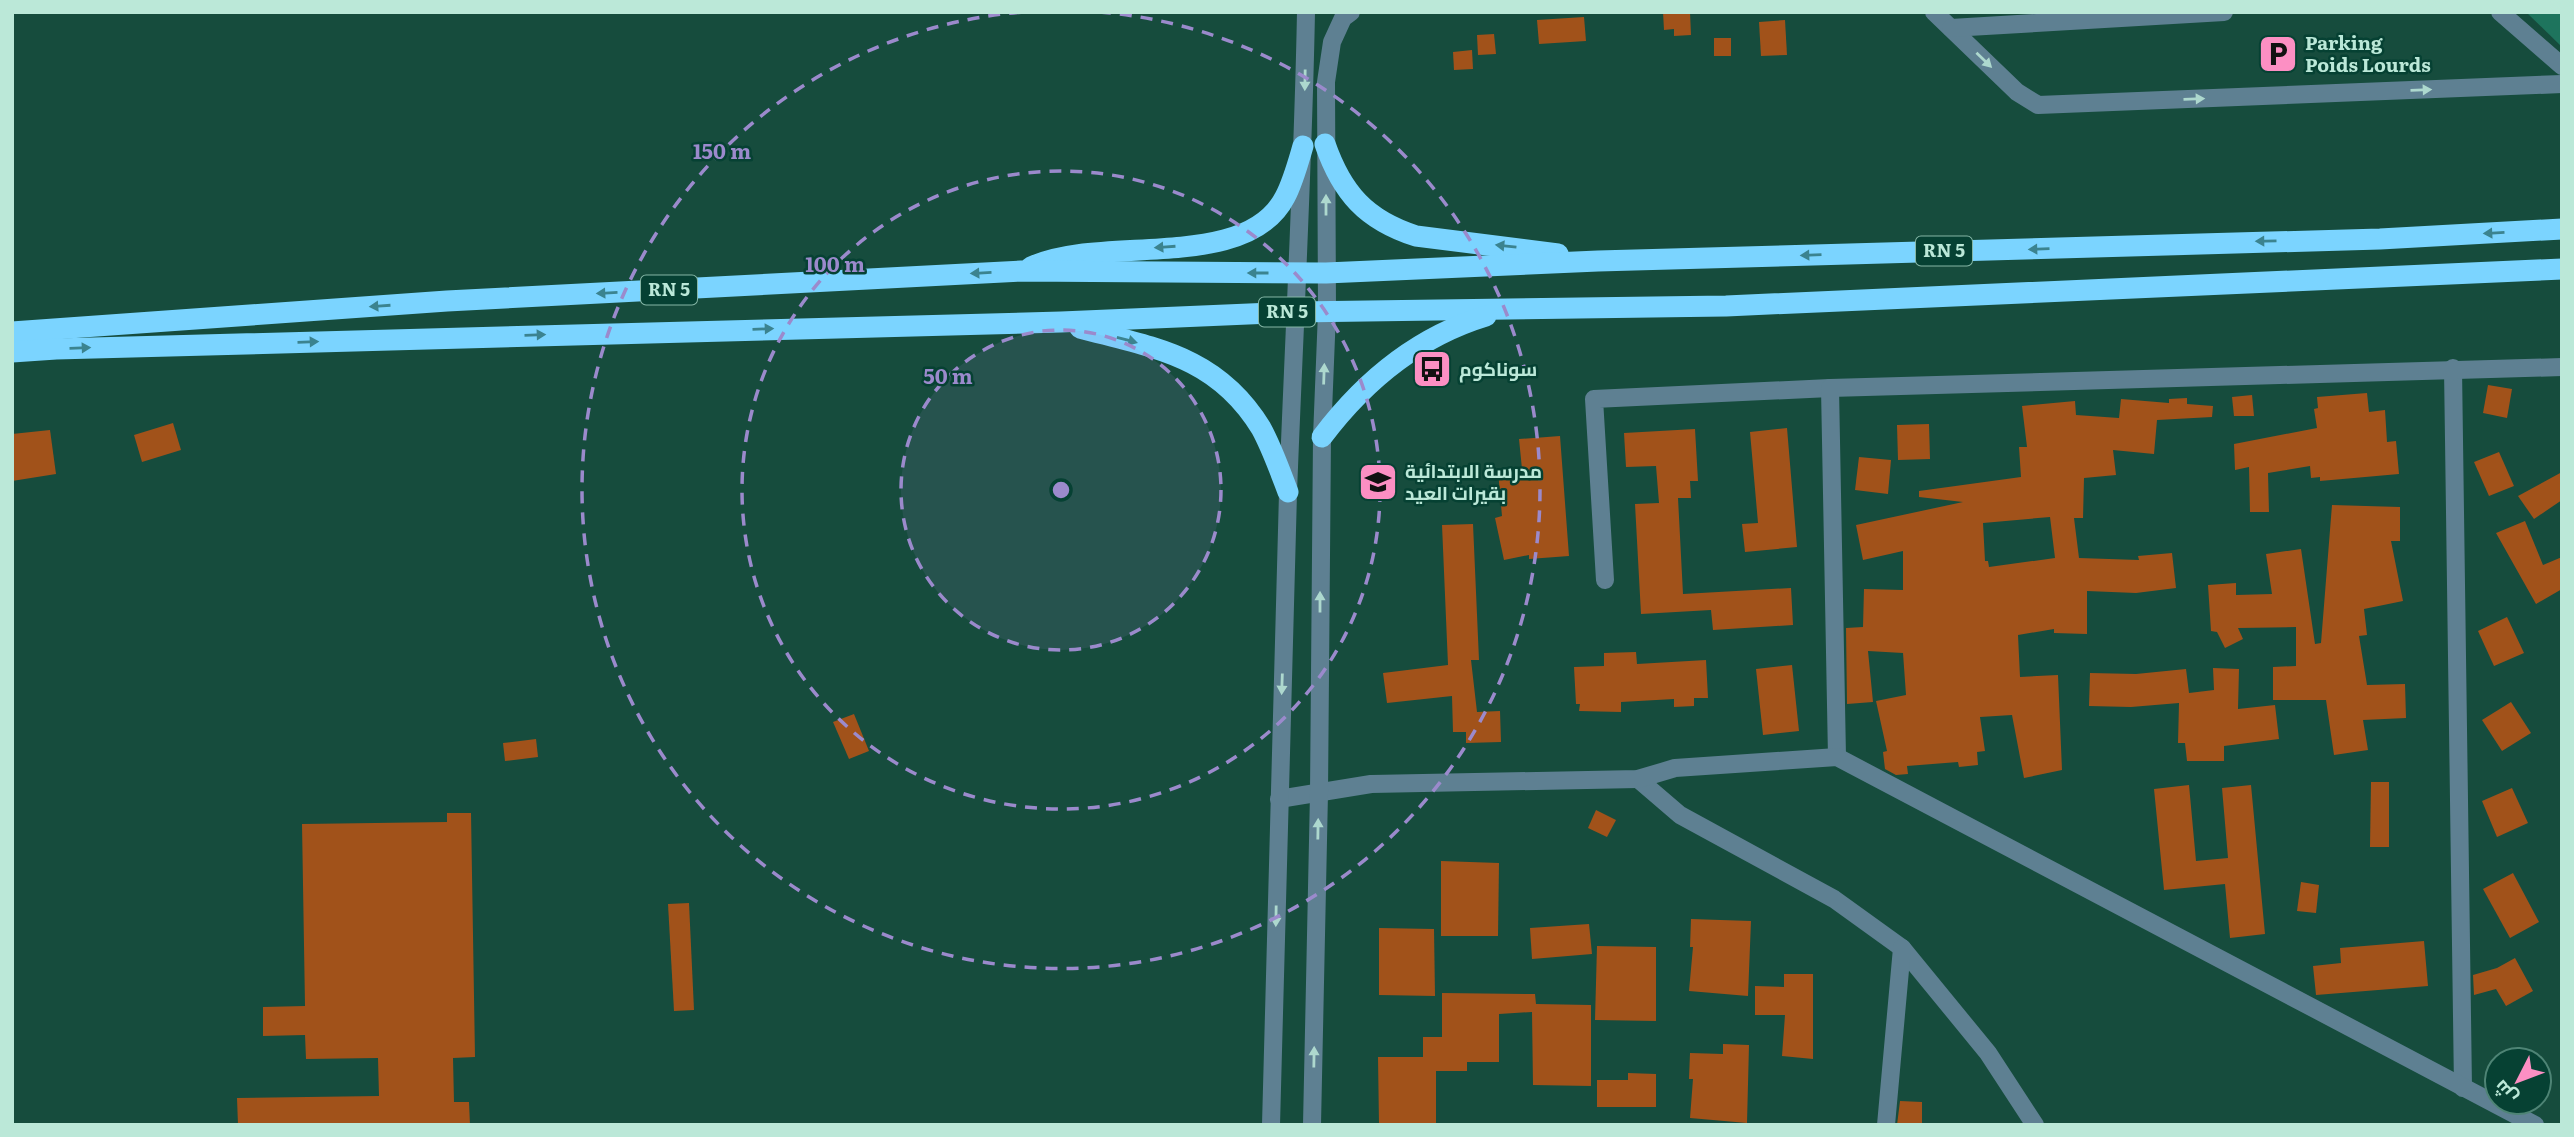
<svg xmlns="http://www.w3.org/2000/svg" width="2574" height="1137" viewBox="0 0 2574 1137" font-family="Literata,Cairo,serif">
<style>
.green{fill:#1e745d}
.building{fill:#a1521a;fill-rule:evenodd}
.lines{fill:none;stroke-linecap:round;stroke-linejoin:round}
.minor{stroke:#5e8092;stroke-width:18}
.highway{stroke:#7bd4ff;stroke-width:21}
.oneway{fill:#add8ce}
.oneway2{fill:#3b838f}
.ring{fill:none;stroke:#9b8acc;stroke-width:3.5;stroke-dasharray:12 9}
.labels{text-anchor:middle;stroke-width:5;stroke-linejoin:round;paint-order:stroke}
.shield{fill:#064133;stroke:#85b6a6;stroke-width:2}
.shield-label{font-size:18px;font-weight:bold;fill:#bbe8d8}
.poi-label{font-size:19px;font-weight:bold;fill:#bbe8d8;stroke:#064133;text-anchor:start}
.centre{fill:#9b8acc;stroke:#064133;stroke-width:3.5}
.ring-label{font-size:21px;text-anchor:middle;font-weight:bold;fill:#9b8acc;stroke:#064133;stroke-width:5;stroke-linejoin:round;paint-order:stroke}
</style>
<rect width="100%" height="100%" fill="#164c3d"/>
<!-- green -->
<polygon class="green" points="2526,12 2562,12 2562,47"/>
<!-- building -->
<g class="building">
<polygon points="1663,12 1690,12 1691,35 1674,36 1674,29 1664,30"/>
<polygon points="1584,17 1586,41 1539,44 1537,20"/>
<polygon points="1785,20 1787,55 1761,56 1759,22"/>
<polygon points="1494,34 1496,54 1478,55 1477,35"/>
<rect x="1714" y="38" width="17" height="18"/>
<polygon points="1472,50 1473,69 1454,70 1453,52"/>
<polygon points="2488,385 2512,389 2507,418 2483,413"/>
<polygon points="2367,393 2369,412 2385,410 2387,442 2396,441 2399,474 2320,481 2320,477 2311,478 2310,466 2268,473 2269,512 2250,512 2249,467 2235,470 2234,444 2317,428 2314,409 2318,408 2317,397"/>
<polygon points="2252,395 2254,416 2234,416 2232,397"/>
<path d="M2187,398V404L2213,406L2212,417L2157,420L2154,454L2113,450L2116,475L2084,478L2083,518H2074L2079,558L2139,560L2138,556L2172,553L2176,588L2136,593L2087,591V634L2054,633V629L2018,635L2020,677L2058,675L2062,770L2024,778L2012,715L1980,717L1985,751L1977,752L1978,765L1959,767L1958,762L1907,766L1908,774L1896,775L1885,769L1883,752L1887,751L1876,701L1906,695L1903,653L1868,651L1873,702L1847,704L1846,628L1863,627L1864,589L1903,590V551L1863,560L1856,525L1963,502L1919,497V491L2021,477L2019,447H2027L2022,406L2075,401L2076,415L2119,418L2121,399L2169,403V399ZM2050,517L2055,558L1989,567L1988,561H1985L1983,523Z"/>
<polygon points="173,423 181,450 142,462 134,435"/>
<polygon points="1929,424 1930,459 1898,460 1897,425"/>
<polygon points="1787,428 1797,547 1745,552 1742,524 1758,523 1750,432"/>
<polygon points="1695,429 1698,481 1690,481 1691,498 1678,498 1683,594 1791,588 1793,625 1713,630 1711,610 1641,614 1635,504 1659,503 1656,466 1626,467 1624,433"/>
<polygon points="50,430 56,474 12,481 12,434"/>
<polygon points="1560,436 1569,556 1529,559 1529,555 1504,560 1495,518 1502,516 1498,471 1522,469 1519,439"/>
<polygon points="2499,452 2514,486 2489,496 2474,462"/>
<polygon points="1859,457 1891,460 1888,494 1855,490"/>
<polygon points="2562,472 2562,500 2534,519 2518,496"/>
<polygon points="2332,505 2400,507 2400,541 2391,541 2403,601 2364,609 2367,635 2359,636 2367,685 2405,684 2406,718 2363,720 2368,750 2334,755 2326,700 2273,700 2273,667 2296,666 2296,627 2238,628 2243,639 2225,648 2217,632 2211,631 2208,585 2236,583 2236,595 2272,594 2266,554 2301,549 2315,644 2321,643"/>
<polygon points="2525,521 2543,565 2562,557 2562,589 2536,604 2496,533"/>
<polygon points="1473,524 1479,660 1471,660 1477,712 1500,711 1501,742 1466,743 1466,732 1453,732 1452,696 1387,703 1383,673 1448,665 1442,525"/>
<polygon points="2507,617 2524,653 2494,666 2478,631"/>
<polygon points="1636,652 1637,664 1706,660 1708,698 1694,698 1694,706 1674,707 1674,699 1621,702 1621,712 1579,711 1580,704 1576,704 1574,667 1604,666 1604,653"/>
<polygon points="1792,665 1799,731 1763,735 1756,669"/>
<polygon points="2213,668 2239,669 2238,709 2275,705 2279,739 2224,746 2224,761 2187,761 2185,743 2178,743 2179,703 2131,707 2089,706 2090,673 2136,674 2186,669 2189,693 2214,690"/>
<polygon points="2511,702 2531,733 2502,751 2482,720"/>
<polygon points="854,714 869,751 849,759 833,722"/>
<polygon points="536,739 538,757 505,761 503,743"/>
<polygon points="2371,782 2389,782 2389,847 2370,847"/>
<polygon points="2189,785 2196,861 2228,858 2222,788 2251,785 2265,934 2230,938 2225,884 2164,890 2154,789"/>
<polygon points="2512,788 2528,823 2497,837 2482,801"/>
<polygon points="1596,810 1616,820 1607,837 1588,828"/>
<polygon points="447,813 471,813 475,1057 453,1058 454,1102 469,1102 470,1125 238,1125 237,1098 379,1096 378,1058 306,1059 305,1035 263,1036 263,1007 305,1006 302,824 447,822"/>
<polygon points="1441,861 1499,863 1498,936 1441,936"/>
<polygon points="2513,873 2539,922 2510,938 2483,889"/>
<polygon points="2301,882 2319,885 2316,913 2297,911"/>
<polygon points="689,903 694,1010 674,1011 668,904"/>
<polygon points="1691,919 1751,921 1748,996 1689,991 1693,947 1690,947"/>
<polygon points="1589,924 1592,954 1532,959 1530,928"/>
<polygon points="1379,928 1434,929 1435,996 1379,995"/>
<polygon points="2424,941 2428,986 2316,995 2313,966 2341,963 2340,948"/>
<polygon points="1597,946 1656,947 1656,1021 1595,1020"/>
<polygon points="2515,958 2533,991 2506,1006 2496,989 2474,995 2473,975 2497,968"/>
<polygon points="1784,974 1813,974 1813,1059 1782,1056 1785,1015 1755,1015 1755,986 1784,987"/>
<polygon points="1442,993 1535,994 1536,1004 1591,1005 1591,1086 1533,1085 1532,1012 1499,1014 1499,1062 1467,1062 1467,1071 1436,1071 1436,1125 1379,1125 1378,1057 1423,1057 1423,1037 1442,1037"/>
<polygon points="1723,1044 1749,1045 1747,1123 1690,1118 1693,1079 1689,1079 1690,1053 1723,1054"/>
<polygon points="1628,1073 1656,1074 1656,1107 1597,1107 1597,1080 1628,1080"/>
<polygon points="1900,1101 1922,1102 1922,1125 1897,1125"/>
</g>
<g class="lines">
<!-- minor -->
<g class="minor">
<polyline points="1934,12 2017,92 2038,105 2562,84"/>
<polyline points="2500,12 2562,66"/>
<polyline points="1951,28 2224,12"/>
<polyline points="2453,368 2463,1088"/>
<polyline points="1605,580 1594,399 1830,388"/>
<polyline points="1837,757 1830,388 2562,367"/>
<polyline points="1638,779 1680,815 1834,899 1902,948 1988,1053 2035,1125"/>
<polyline points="1279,799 1371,784 1638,779 1675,768 1837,757 2535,1125"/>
<path d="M1271,1125C1276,914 1281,703 1288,493C1294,333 1303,173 1306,12"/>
<polyline points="1312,1125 1319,793 1322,437 1327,312 1326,82 1332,42 1343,18 1351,12"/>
<polyline points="1886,1125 1902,948"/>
</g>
<!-- highway -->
<g class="highway">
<path d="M1325,144C1342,193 1366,220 1416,236L1558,254"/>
<path d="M1031,267C1101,234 1246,273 1285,197C1293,182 1298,163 1303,146"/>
<path d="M1080,328C1155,348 1217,356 1261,428C1272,448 1280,471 1288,492"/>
<polyline points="12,332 447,301 1021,271 1326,273 1598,261 2380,239 2562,229"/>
<polyline points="12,352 56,349 1061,322 1296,312 1726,306 2562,269"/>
<path d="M1322,437C1365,380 1417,337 1486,316"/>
</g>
</g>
<!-- one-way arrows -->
<defs><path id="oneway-solid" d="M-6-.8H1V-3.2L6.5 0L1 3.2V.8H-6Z" transform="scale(1.75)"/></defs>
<g class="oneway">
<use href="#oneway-solid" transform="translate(1984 60) rotate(44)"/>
<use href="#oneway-solid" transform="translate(1305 80) rotate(91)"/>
<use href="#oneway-solid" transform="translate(2421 90) rotate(-2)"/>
<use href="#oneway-solid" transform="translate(2194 99) rotate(-2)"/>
<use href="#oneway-solid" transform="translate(1326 205) rotate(-90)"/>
<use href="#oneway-solid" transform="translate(1324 374) rotate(-88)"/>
<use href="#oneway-solid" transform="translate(1320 602) rotate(-90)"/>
<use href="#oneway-solid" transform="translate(1282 684) rotate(92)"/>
<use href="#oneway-solid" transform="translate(1318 829) rotate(-89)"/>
<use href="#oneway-solid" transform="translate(1276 916) rotate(91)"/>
<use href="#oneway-solid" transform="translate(1314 1057) rotate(-89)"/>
</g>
<g class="oneway2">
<use href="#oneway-solid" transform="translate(2494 233) rotate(177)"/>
<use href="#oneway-solid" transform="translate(2266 241) rotate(179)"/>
<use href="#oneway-solid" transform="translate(1506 246) rotate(-174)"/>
<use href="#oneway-solid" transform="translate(1165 247) rotate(176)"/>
<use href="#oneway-solid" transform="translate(2039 249) rotate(178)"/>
<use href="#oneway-solid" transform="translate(1811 255) rotate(178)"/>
<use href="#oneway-solid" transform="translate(981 273) rotate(177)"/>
<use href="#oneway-solid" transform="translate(1258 273) rotate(-180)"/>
<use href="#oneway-solid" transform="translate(607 293) rotate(177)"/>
<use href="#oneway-solid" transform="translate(380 306) rotate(176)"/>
<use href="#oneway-solid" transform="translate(763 329) rotate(-2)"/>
<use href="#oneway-solid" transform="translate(535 335) rotate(-2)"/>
<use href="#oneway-solid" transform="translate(1127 340) rotate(15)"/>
<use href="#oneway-solid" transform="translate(308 342) rotate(-2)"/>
<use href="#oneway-solid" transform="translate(80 348) rotate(-2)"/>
</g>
<!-- distance rings -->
<circle cx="1061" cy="490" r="160" fill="#9b8acc" fill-opacity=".12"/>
<g class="ring">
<circle cx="1061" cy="490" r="160"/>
<circle cx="1061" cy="490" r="319"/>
<path d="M1099 12A479 479 0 1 1 1023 12"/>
</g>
<!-- icons -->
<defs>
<g id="parking-square" transform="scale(2.0125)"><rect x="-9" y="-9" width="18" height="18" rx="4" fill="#fc8fc3" stroke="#064133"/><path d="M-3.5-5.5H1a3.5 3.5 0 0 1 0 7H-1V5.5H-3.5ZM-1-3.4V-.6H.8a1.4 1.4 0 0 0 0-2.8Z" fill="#111"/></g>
<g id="bus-square" transform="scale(2.0125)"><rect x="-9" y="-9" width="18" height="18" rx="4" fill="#fc8fc3" stroke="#064133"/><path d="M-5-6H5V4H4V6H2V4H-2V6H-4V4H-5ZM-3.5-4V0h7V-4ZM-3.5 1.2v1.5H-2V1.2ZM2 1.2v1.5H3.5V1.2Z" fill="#111"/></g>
<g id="school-square" transform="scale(2.0125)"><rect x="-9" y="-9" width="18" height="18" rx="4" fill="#fc8fc3" stroke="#064133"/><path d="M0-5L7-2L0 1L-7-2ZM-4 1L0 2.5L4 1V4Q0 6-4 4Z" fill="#111"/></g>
</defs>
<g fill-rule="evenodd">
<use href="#parking-square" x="2278" y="54"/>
<use href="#bus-square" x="1432" y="369"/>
<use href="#school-square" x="1378" y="482"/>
</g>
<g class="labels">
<!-- shield labels -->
<g class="shield">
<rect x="1916" y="236.5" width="56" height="29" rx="5"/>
<rect x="641" y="275.5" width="56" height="29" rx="5"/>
<rect x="1259" y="297.5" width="56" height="29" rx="5"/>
</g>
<g class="shield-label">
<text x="1944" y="257">RN 5</text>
<text x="669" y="296">RN 5</text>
<text x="1287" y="318">RN 5</text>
</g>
<!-- poi labels -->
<g class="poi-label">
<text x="2305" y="50">Parking<tspan x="2305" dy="22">Poids Lourds</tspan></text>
<text x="1459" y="376">سوناكوم</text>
<text x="1405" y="478">مدرسة الابتدائية<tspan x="1405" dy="22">بقيرات العيد</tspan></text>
</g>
</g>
<circle cx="1061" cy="490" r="10" class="centre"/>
<g class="ring-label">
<text x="722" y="159">150 m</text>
<text x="835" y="272">100 m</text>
<text x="948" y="384">50 m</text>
</g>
<!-- border -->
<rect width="2574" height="1137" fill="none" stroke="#bbe8d8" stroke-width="28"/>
<!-- north arrow -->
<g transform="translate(2518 1081) rotate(228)"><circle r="33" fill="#064133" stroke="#4e8475" stroke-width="2"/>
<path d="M0-5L12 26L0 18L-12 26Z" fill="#fc8fc3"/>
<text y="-10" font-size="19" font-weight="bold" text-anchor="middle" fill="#bbe8d8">ش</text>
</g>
</svg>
